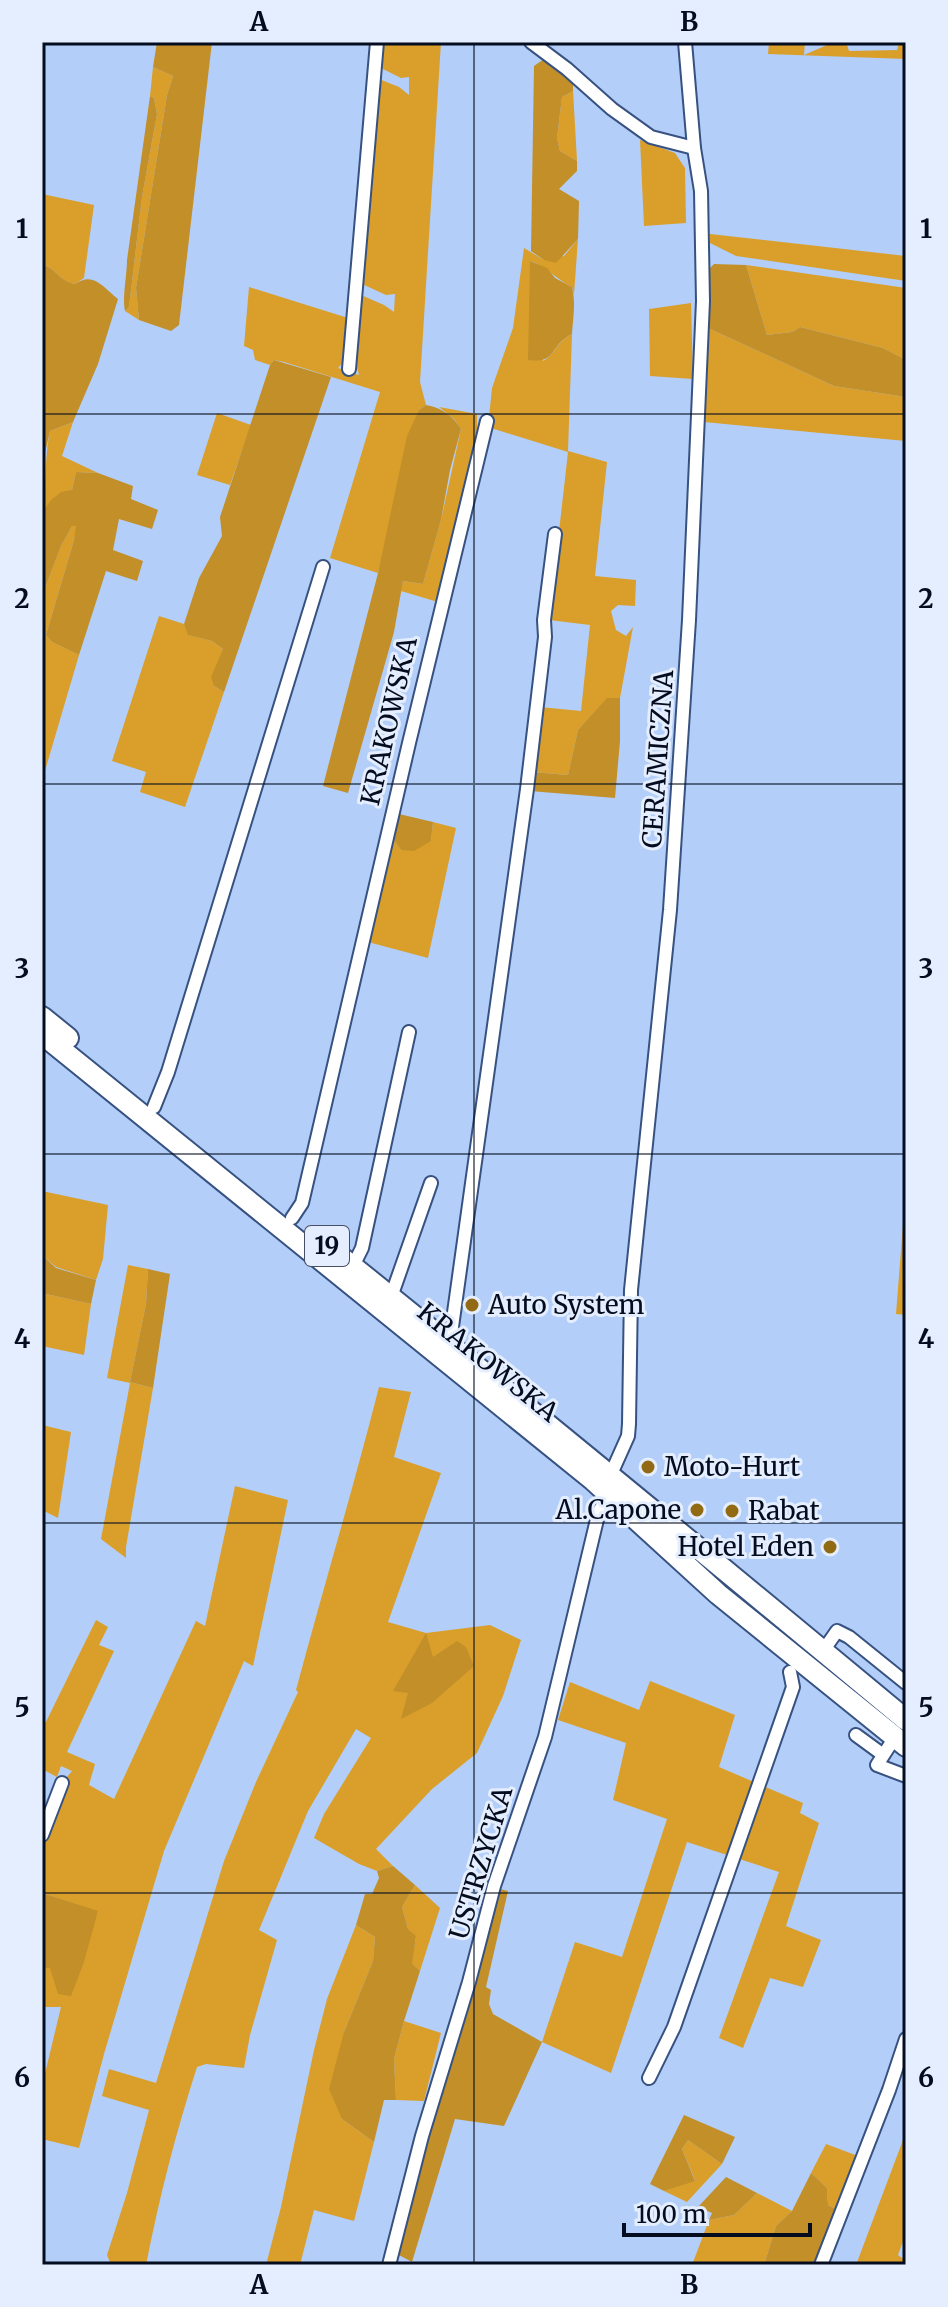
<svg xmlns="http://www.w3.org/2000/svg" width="948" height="2307" viewBox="0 0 948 2307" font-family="Merriweather,serif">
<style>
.green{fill:#d99f2a}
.forest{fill:#c28f29}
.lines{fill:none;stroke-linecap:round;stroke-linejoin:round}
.street-casing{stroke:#375280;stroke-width:16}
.primary-casing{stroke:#375280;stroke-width:24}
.street{stroke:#fff;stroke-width:12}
.primary{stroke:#fff;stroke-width:20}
.grid{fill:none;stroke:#040d1f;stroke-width:2;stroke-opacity:0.55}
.poi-dot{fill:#936a14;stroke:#e4eefe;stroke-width:3}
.labels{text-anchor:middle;stroke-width:6;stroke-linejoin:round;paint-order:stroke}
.shield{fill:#e4eefe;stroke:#475062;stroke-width:2}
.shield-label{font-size:24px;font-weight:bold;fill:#040d1f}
.street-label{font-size:26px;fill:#040d1f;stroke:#e4eefe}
.poi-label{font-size:26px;fill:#040d1f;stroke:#e4eefe;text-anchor:start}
.neatline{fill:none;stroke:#040d1f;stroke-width:3}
.grid-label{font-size:26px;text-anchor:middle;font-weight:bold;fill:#040d1f}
</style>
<rect width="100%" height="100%" fill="#b3cef8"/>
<!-- green -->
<g class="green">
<polygon points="383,42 441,42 420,382 426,405 419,410 378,573 330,558 380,392 284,362 274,360 270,365 255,360 253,350 244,346 249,287 348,318 345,360 338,368 359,375 356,363 361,295 384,305 394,312 395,294 386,295 362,284 379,79 399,87 409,95 409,77 401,78 381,68"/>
<polygon points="769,42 805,42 804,55 834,42 846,42 849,51 897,50 899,42 906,42 906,59 768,54"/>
<polygon points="153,67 173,76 167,95 136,288 139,320 125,311 129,307 142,197 157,114 154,98 150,96"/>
<polygon points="573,91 577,161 560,151 557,138 562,97"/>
<polygon points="640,140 675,153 685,168 686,223 644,226"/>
<path d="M42,194L94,205L84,278L75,284C58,280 58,270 42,264Z"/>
<polygon points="710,234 906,256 906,281 736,256 710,243"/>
<path d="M578,239L574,294L572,287C555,278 549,269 531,261L543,361C555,355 555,343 572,334L568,451L607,462L595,576L636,580L635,606L618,605L611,611L616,630L626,636L633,627L620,698L607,699L578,730L568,775L532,772L540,707L581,711L590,625L549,620L568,452L488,427L492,388L513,328L524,248L544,260L564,256Z"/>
<polygon points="746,265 906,288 906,360 883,348 800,327 792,332 767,335"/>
<polygon points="691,303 693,379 650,376 649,309"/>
<polygon points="708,328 834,386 906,397 906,441 704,422"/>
<polygon points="439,407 477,414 477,429 438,602 401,591 403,581 423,584 441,520 461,429 454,419"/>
<polygon points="217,413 251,425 230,485 197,475"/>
<path d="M73,422L62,456L98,473L76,472L72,490L42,513C42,503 44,495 45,486C46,467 46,450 50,431Z"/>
<polygon points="72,526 77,526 74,540 46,635 52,642 79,655 42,781 42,596 61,546"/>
<polygon points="159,616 184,624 189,635 212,641 223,649 214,686 224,692 185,807 140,792 146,772 112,761"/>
<polygon points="433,822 456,828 428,958 368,942 393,839 401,850 431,841"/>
<polygon points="906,1096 906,1315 896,1314 906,1187"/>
<polygon points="42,1191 108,1205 103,1259 96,1280 56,1267 42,1255"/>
<polygon points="128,1265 148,1269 146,1304 130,1382 153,1388 126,1547 126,1558 101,1539 130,1383 107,1378"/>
<polygon points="42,1293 91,1304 84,1355 42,1346"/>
<path d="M379,1387L411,1392L394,1457L441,1473L388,1622L426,1633L490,1625L521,1640L503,1696L477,1753L432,1789L376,1849L393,1866L377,1871L359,1864L314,1838L324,1814L371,1738L356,1729L308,1811L259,1930L277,1940L250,2035L244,2068L206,2064L197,2067C176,2132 159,2198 146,2265H111L107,2255L127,2193L149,2110L102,2096L109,2069L156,2083L224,1861L256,1782L298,1692L296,1690C323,1589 353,1489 379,1387Z"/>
<polygon points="42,1425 71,1432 58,1518 42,1510"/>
<polygon points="235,1486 288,1500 253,1666 244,1661 164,1851 104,2054 79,2148 42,2139 42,2086 61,2007 42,2007 42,1968 50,1967 98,1912 42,1893 42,1847 67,1784 62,1783 72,1771 61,1766 57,1777 42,1769 42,1730 96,1620 108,1627 99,1645 114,1651 67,1752 95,1764 89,1785 114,1799 196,1621 205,1626"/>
<polygon points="650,1681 735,1715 719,1767 803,1803 800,1813 819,1823 786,1926 821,1940 803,1987 770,1978 743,2048 719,2038 779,1872 687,1842 611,2073 542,2042 575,1942 622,1957 667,1819 613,1800 626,1743 558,1720 570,1682 639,1710"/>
<polygon points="415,1885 440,1908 420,1971 411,1964 416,1937 408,1929 402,1907"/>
<polygon points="356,1925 375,1937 373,1961 344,2032 342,2119 374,2142 354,2221 314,2210 300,2265 266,2265 281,2207 314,2050 327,1999"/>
<polygon points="404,2021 441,2033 424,2101 396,2100 394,2059"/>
<polygon points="906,2132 906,2233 898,2255 906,2261 906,2265 856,2265"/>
<polygon points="688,2140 722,2164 687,2202 664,2191 695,2180 682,2149"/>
<polygon points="826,2144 858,2156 839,2211 828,2205 827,2188 811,2173"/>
<polygon points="757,2193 792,2211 776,2226 764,2265 692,2265 709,2220 734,2215"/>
</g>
<!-- forest -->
<g class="forest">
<polygon points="157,42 212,42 179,325 171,331 139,320 136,288 167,95 173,76 153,67"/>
<polygon points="544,59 573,84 573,91 562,97 557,138 560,151 577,161 577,171 559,189 579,201 578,239 556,263 544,260 531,251 534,66"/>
<path d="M150,96L154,98L157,114L142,197L129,307L125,311C122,298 127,276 127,260Z"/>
<path d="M530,261L547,268L555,278L572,287C576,303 573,318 572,334C548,346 558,364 528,360Z"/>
<path d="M42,264C58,270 58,280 75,284C93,271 103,287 118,299L98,364L73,422L50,431L45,453L42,452Z"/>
<polygon points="714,264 746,265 767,335 792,332 800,327 883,348 906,360 906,397 834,386 708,328 708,270"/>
<polygon points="274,360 331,377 224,692 214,686 211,677 223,649 212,641 188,635 184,624 199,578 222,536 220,517 270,365"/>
<path d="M426,405C442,408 452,415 461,429L450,470L441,520L423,584L403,581L394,632L348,793L323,786L378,573L407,436L419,410Z"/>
<polygon points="76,472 98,473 133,486 131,499 158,510 152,529 119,519 113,550 143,561 137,581 106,571 79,655 52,642 46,635 74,540 76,526 72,526 61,546 42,596 42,513 51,500 61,492 72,490"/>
<polygon points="607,698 620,698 620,741 615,798 530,791 532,772 568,775 578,730"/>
<polygon points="399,814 433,822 431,841 414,851 401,850 393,839"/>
<polygon points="42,1255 56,1268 96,1280 91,1304 42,1293"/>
<polygon points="148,1269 170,1274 153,1388 130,1382 146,1304"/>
<polygon points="426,1633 433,1657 457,1641 466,1647 474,1666 432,1703 401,1719 408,1693 393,1691"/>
<polygon points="393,1866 415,1885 402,1907 408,1929 416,1936 412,1964 420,1971 404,2021 394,2059 396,2100 384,2100 374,2142 342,2119 329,2089 344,2032 373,1961 375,1937 356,1925 365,1894 372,1894 379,1878 377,1871"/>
<polygon points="500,1889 508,1891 486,1987 491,1990 489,2004 493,2014 542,2042 504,2126 455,2119 412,2262 397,2254 440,2094 475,1983"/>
<polygon points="42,1893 98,1911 84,1962 71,1996 58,1994 50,1968 42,1968"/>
<polygon points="684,2115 735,2137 722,2164 688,2140 682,2149 695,2181 664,2191 650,2184"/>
<polygon points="811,2173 827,2188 828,2205 839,2211 814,2265 764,2265 776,2226 792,2211"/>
<polygon points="726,2177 757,2193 734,2215 709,2220 712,2213 698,2207"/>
</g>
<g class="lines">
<!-- street casing -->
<g class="street-casing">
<g id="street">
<polyline points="531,42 567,69 612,109 651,137 694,148"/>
<polyline points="349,369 377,42"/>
<polyline points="154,1107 168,1072 323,567"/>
<polyline points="292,1218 302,1203 409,743 487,421"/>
<polyline points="353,1266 362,1248 409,1032"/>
<polyline points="391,1297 431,1183"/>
<polyline points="447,1342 451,1334 527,789 545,637 544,620 555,534"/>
<polyline points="823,1651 837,1631 849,1637 906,1683"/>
<polyline points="856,1735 882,1754"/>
<polyline points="895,1737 877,1765 906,1776"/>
<polyline points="42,1835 62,1783"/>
<polyline points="649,2078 674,2027 793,1687 790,1672"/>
<polyline points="389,2265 422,2136 469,1982 494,1886 545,1737 599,1511 610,1494 611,1474 628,1436 629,1424 631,1290 670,910 689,620 703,301 701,191 694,148 685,42"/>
<polyline points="821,2265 889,2090 906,2039"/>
</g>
</g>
<!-- primary casing -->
<g class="primary-casing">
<g id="primary">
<polyline points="42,1017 68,1038"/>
<polyline points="42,1034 593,1480 718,1594 906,1746"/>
<path d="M321,1241C518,1399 712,1559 906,1720"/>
</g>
</g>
<!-- street -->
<use href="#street" class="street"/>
<!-- primary -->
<use href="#primary" class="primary"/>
</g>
<!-- grid -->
<path class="grid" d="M474,42V2265M42,414H906M42,784H906M42,1154H906M42,1523H906M42,1893H906"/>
<!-- markers -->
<g class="poi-dot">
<circle cx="472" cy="1305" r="8"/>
<circle cx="648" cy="1467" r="8"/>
<circle cx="697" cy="1510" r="8"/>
<circle cx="732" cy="1511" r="8"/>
<circle cx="830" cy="1547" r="8"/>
</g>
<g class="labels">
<!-- shield labels -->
<rect class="shield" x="305" y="1226" width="44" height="40" rx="6"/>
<g class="shield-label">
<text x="327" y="1254">19</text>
</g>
<!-- street labels -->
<g class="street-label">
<text transform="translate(389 721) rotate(-77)" y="9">KRAKOWSKA</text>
<text transform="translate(658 759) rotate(-86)" y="9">CERAMICZNA</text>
<text transform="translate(488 1362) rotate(39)" y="9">KRAKOWSKA</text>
<text transform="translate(481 1863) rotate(-73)" y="9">USTRZYCKA</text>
</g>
<!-- poi labels -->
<g class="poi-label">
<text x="488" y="1314">Auto System</text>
<text x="664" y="1476">Moto-Hurt</text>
<text x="681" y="1519" text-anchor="end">Al.Capone</text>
<text x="748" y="1520">Rabat</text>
<text x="814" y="1556" text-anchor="end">Hotel Eden</text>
</g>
</g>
<!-- border -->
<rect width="948" height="2307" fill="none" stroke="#e4eefe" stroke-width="88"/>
<!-- scale -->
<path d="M624 2223v12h186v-12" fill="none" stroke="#040d1f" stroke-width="4"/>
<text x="636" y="2223" font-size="24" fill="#040d1f" stroke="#e4eefe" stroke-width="6" paint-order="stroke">100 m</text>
<rect x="44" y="44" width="860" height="2219" class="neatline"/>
<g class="grid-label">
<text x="259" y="31">A</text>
<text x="689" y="31">B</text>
<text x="22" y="238">1</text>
<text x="926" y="238">1</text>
<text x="22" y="608">2</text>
<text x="926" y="608">2</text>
<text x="22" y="978">3</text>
<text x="926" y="978">3</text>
<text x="22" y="1348">4</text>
<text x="926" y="1348">4</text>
<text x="22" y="1717">5</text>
<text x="926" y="1717">5</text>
<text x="22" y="2087">6</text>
<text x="926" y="2087">6</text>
<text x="259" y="2294">A</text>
<text x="689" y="2294">B</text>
</g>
</svg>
